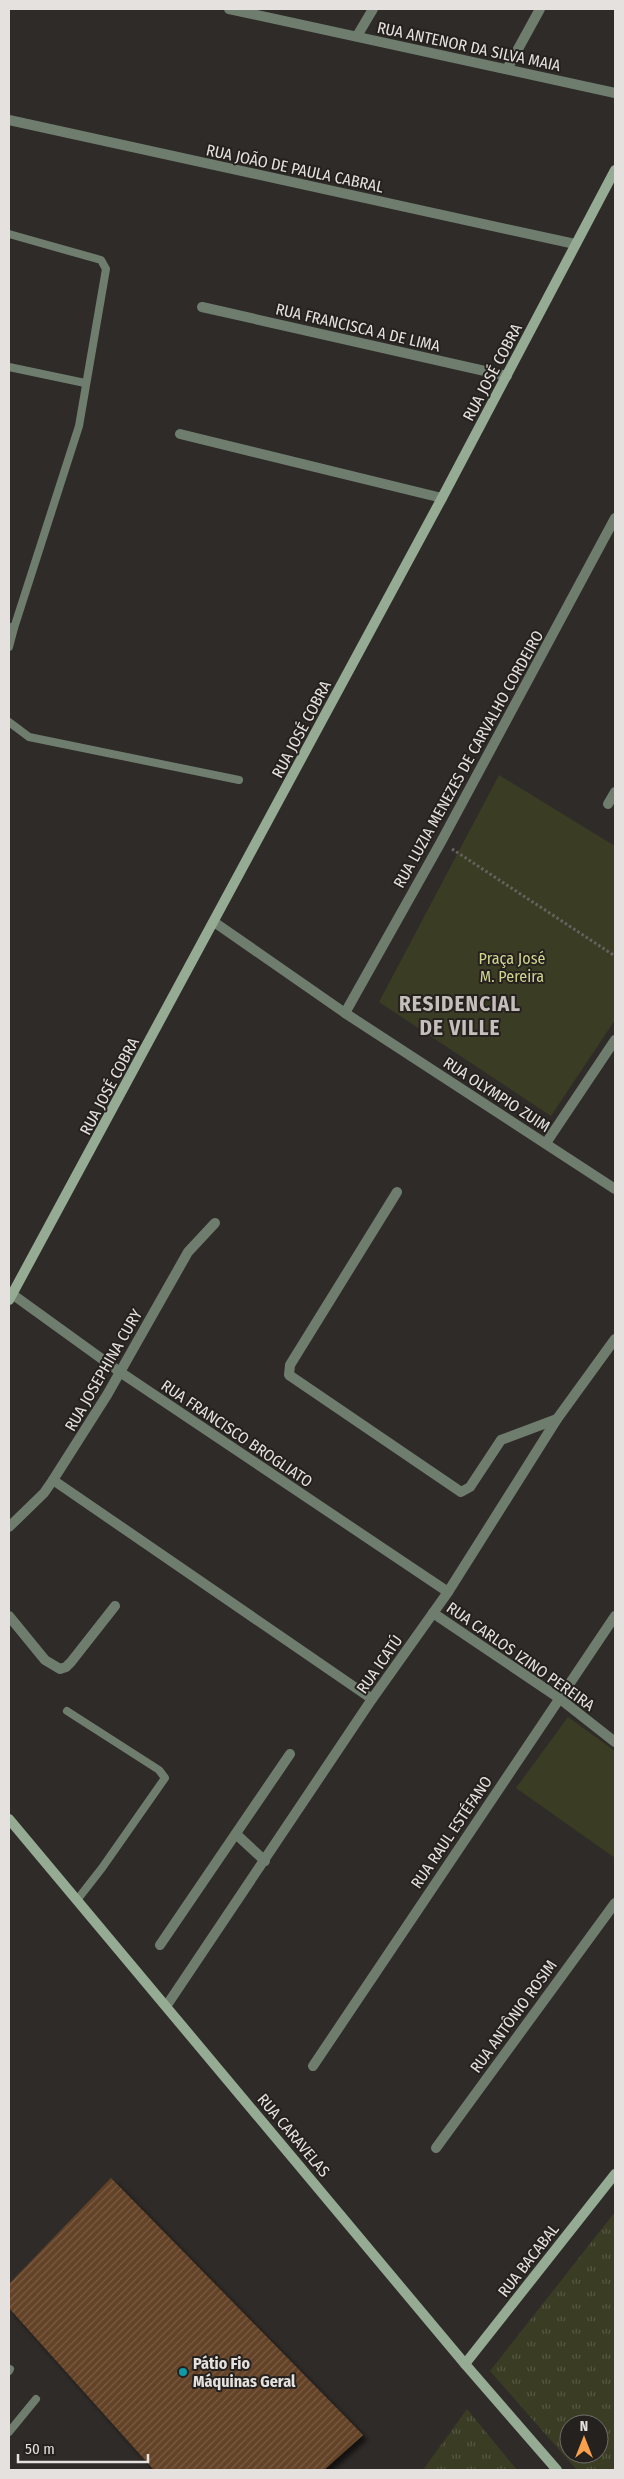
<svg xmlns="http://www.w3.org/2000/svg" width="624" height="2479" viewBox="0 0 624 2479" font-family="'Fira Sans Condensed',sans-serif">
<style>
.grass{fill:url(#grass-tufts);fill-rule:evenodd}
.park{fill:#3b3c24}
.building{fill:url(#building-hatch);filter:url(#shadow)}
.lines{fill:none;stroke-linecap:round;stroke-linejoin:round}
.path{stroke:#666260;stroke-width:3;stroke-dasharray:2.5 2.5;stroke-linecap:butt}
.lane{stroke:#6f7d6e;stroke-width:8}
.street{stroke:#6f7d6e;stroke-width:10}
.secondary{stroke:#95ab93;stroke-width:10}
.culture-dot{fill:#0f9aa8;stroke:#25211e;stroke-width:2}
.labels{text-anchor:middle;stroke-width:4;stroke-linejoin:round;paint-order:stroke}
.street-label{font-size:16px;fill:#e4e1df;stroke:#25211e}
.park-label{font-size:16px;fill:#d1d58e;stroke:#25211e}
.poi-label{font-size:16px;font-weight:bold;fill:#e4e1df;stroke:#25211e;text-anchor:start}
.district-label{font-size:21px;font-weight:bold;letter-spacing:1px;fill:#c5bfbb;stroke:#25211e}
</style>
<defs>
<pattern id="grass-tufts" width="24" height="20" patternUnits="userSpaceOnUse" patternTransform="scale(1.25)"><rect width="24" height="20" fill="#3b3c24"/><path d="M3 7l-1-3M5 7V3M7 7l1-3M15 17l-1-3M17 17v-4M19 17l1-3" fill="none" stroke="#575843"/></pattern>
<pattern id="building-hatch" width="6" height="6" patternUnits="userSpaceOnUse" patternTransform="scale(1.25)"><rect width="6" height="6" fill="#634227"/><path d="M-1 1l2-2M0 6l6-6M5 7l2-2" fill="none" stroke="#795d46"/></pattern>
<filter id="shadow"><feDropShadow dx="4.5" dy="4.5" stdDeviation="2.5" flood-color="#0009"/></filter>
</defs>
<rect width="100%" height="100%" fill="#2f2b28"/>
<!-- grass -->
<g class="grass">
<path d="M615,2212V2470H577L490,2371ZM569,2424H599V2454H569Z"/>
<polygon points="467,2409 517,2470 423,2470"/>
</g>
<!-- park -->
<g class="park">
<polygon points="499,775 615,846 615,1020 551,1116 379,1002"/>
<polygon points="568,1717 615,1751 615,1858 516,1788"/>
</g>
<!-- building -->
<polygon class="building" points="111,2178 363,2435 324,2470 154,2470 9,2308 9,2284"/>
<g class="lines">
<!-- path -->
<polyline class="path" points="452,849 615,956"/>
<!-- lane -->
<g class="lane">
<polyline points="9,234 101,260 106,269 79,426 14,628 9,627"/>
<polyline points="9,367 85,383"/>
<polyline points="9,647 14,628"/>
<polyline points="9,722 29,737 239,780"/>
<polyline points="67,1711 159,1770 165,1778 102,1868 77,1900"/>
<polyline points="9,2371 10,2369"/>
<polyline points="9,2432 36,2399"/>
</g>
<!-- street -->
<g class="street">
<polyline points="229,9 615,93"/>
<polyline points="357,36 373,9"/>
<polyline points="507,69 540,9"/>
<polyline points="9,120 575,244"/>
<polyline points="202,307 507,376"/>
<polyline points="180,434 442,498"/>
<polyline points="608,804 615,792"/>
<polyline points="214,922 345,1013 615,1189"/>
<polyline points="345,1013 441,842 615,518"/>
<polyline points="546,1143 615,1040"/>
<polyline points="397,1192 290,1365 289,1375 461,1492 470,1487 501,1440 557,1419"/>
<polyline points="12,1294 120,1372 448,1592"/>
<polyline points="53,1480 372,1699"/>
<polyline points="9,1527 44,1493 53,1480 107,1395 188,1252 215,1223"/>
<polyline points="433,1613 559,1698 615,1742"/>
<polyline points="9,1616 45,1660 60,1669 66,1667 71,1662 115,1606"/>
<polyline points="236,1834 265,1861"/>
<polyline points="160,1945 290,1754"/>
<polyline points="167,2005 372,1699 448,1592 557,1419 615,1339"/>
<polyline points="313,2066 615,1616"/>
<polyline points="436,2148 615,1903"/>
</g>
<!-- secondary -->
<g class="secondary">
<polyline points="9,1300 442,498 615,170"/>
<polyline points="9,1819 465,2364 557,2470"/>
<polyline points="465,2364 615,2174"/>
</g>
</g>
<!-- markers -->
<circle class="culture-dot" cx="183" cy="2372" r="5"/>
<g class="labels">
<!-- street labels -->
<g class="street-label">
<text transform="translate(469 46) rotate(12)" y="6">RUA ANTENOR DA SILVA MAIA</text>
<text transform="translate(295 168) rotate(12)" y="6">RUA JOÃO DE PAULA CABRAL</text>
<text transform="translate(358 327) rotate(13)" y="6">RUA FRANCISCA A DE LIMA</text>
<text transform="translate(492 372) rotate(-62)" y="6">RUA JOSÉ COBRA</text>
<text transform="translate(301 729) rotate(-62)" y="6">RUA JOSÉ COBRA</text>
<text transform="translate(468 759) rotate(-61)" y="6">RUA LUZIA MENEZES DE CARVALHO CORDEIRO</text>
<text transform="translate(109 1086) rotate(-62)" y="6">RUA JOSÉ COBRA</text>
<text transform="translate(497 1094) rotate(33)" y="6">RUA OLYMPIO ZUIM</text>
<text transform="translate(103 1370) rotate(-60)" y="6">RUA JOSEPHINA CURY</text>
<text transform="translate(237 1433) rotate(34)" y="6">RUA FRANCISCO BROGLIATO</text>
<text transform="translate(521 1656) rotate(35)" y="6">RUA CARLOS IZINO PEREIRA</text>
<text transform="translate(379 1664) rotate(-55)" y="6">RUA ICATÚ</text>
<text transform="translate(451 1832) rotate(-56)" y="6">RUA RAUL ESTÉFANO</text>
<text transform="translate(513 2016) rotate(-54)" y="6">RUA ANTÔNIO ROSIM</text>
<text transform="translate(294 2135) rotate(50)" y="6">RUA CARAVELAS</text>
<text transform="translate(528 2260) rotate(-52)" y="6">RUA BACABAL</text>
</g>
<!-- park labels -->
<g class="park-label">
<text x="512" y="964">Praça José<tspan x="512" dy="18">M. Pereira</tspan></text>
</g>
<!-- poi labels -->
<g class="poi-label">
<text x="193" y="2369">Pátio Fio<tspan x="193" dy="18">Máquinas Geral</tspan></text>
</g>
<!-- district labels -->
<g class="district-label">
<text x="460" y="1011">RESIDENCIAL<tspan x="460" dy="24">DE VILLE</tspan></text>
</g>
</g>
<!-- border -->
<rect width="624" height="2479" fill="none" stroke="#e4e1df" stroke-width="20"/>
<!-- north arrow -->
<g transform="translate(584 2439)"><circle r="24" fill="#25211e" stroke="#716e6b"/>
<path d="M0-4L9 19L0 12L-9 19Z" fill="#f9a04c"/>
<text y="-8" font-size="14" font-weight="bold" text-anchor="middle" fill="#e4e1df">N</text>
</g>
<!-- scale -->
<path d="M18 2454v8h130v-8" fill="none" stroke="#e4e1df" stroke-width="2.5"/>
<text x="25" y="2454" font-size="15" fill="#e4e1df" stroke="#25211e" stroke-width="4" paint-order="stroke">50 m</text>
</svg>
